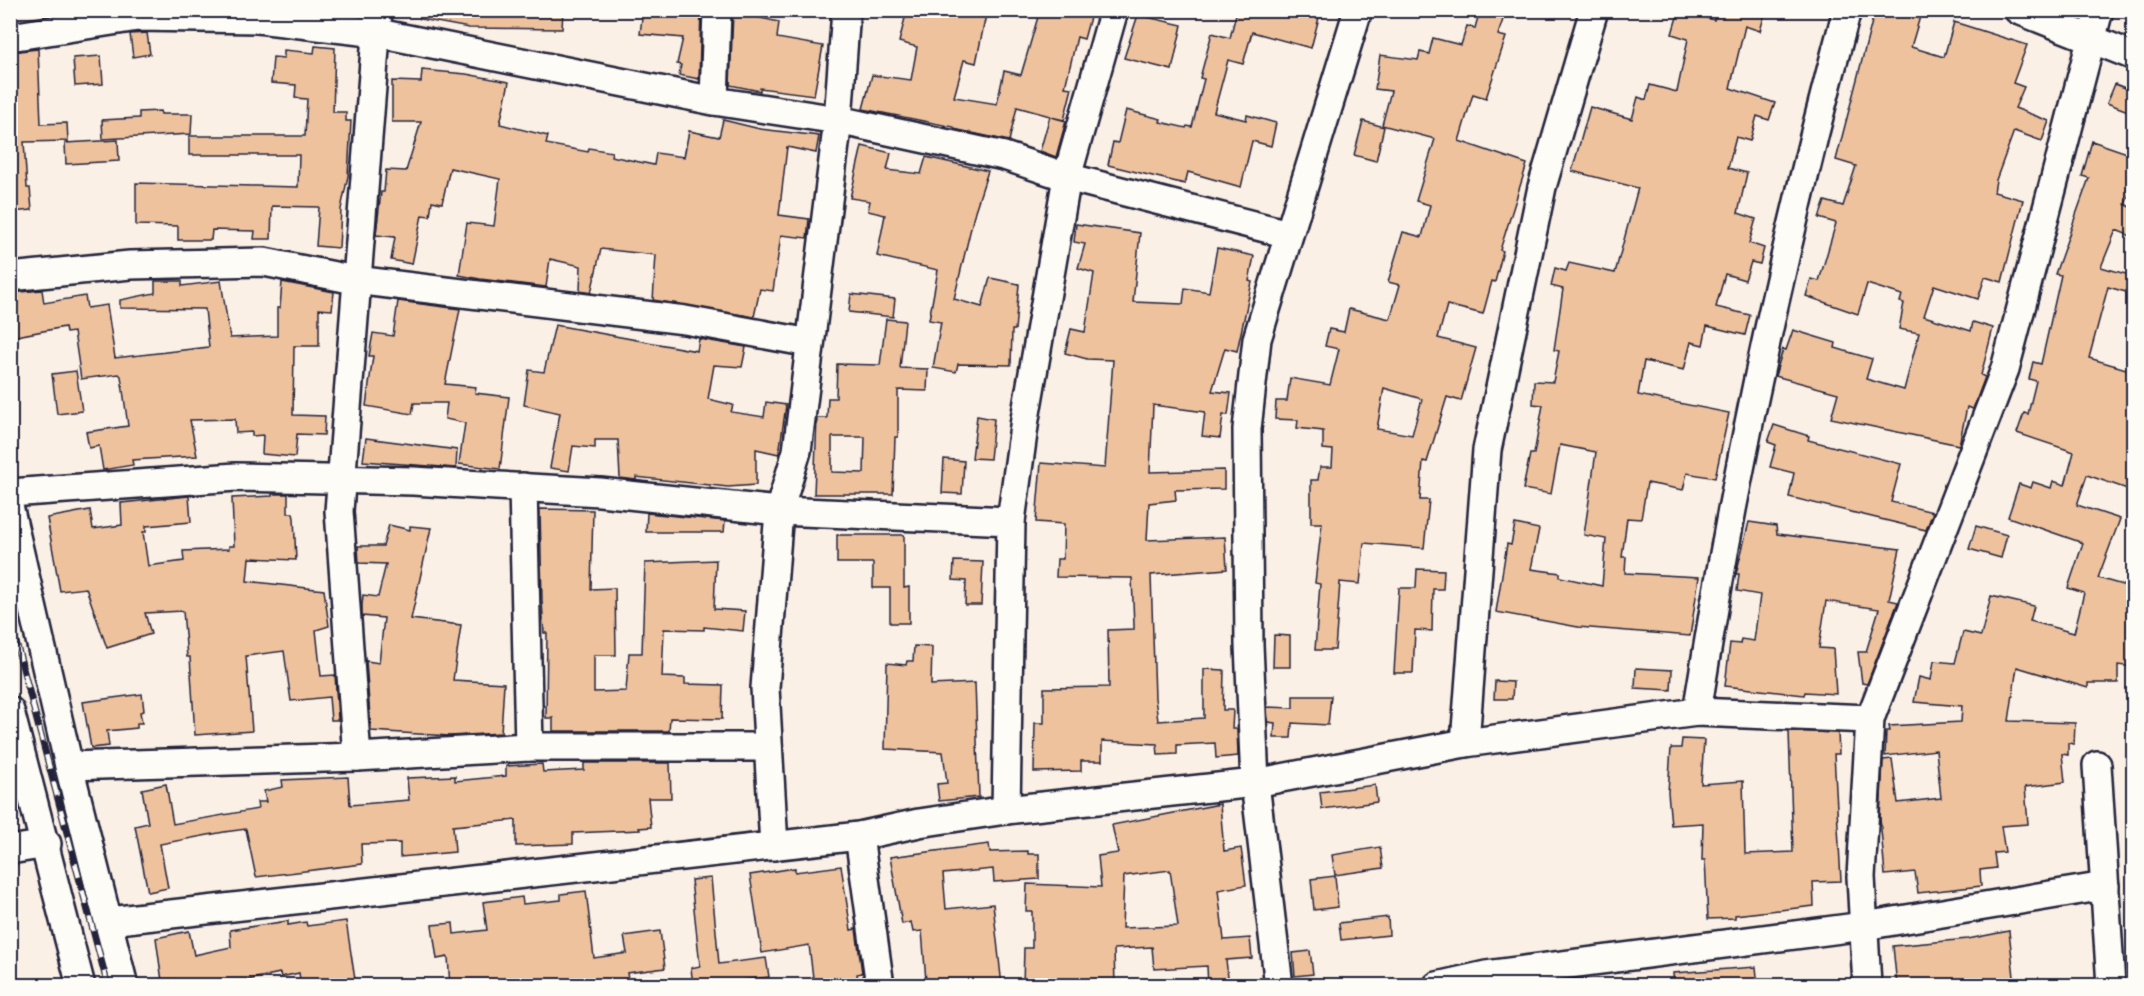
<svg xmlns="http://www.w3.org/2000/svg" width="2144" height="996" viewBox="0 0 2144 996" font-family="'Comic Neue',sans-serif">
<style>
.building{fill:#efc29e;stroke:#22223b;stroke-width:1.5;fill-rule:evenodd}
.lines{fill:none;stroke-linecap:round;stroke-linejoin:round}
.minor-casing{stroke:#22223b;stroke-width:32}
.minor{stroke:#fdfcf7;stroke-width:27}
.rail-casing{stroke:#22223b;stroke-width:7}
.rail{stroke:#fdfcf7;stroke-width:4.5;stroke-dasharray:14;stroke-linecap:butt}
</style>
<rect width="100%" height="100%" fill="#faf0e5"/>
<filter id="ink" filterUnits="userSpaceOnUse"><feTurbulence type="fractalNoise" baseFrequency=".0167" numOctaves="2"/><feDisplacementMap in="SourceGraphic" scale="12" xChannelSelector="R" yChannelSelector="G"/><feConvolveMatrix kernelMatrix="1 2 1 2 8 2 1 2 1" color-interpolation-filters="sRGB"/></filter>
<g filter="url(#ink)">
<!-- building -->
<g class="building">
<polygon points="421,10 563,10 562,29 469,28 420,19"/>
<polygon points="643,10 701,10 699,79 679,75 681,65 677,64 683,38 640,34"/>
<polygon points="907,10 987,10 976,63 964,60 954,97 997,104 1004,71 1021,75 1040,10 1092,10 1084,39 1077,37 1065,87 1072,88 1064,120 1051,117 1066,121 1056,157 1040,151 1050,116 1017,107 1009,141 954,129 954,127 863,109 872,75 911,80 917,47 899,42"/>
<polygon points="1237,10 1321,10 1311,48 1252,32 1243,64 1228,60 1214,112 1246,120 1247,115 1276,123 1271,146 1252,141 1241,187 1188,172 1185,184 1108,165 1113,142 1118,143 1126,110 1161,119 1160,122 1186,128 1187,126 1192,127 1204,79 1200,78 1212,33 1230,38"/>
<path d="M1480,10H1506L1498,35L1506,37L1486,98L1473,94L1459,141L1527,164L1500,250L1503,251L1495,282L1492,281L1483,314L1447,305L1438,338L1476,348L1461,401L1447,397L1427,462L1423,461L1420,500H1429L1424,548L1364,543L1360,584L1340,582L1335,650H1315L1320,584L1315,583L1322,523H1311V480H1318L1320,467H1332L1333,450L1323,449V431L1297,428L1298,420L1275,419L1276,401H1287L1290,378L1330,385L1339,349L1325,346L1329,329L1344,332L1349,309L1390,319L1400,285L1388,282L1403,232L1422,237L1430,205L1416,201L1435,139L1382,125L1391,91L1375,89L1380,55L1418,60L1420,52L1429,54L1433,38L1461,45L1467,26L1475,28ZM1384,388L1422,399L1412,435L1377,429Z"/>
<polygon points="1679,10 1714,20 1715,16 1709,13 1709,10 1766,10 1760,31 1745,26 1730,88 1775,103 1769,120 1757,116 1750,141 1736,137 1728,168 1747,173 1738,213 1756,219 1749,243 1764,248 1760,264 1751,262 1745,280 1725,274 1716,307 1750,315 1745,335 1707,326 1703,345 1691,342 1684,370 1644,361 1638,395 1729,413 1715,478 1687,473 1683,490 1647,483 1641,519 1627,518 1622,557 1626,557 1625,573 1699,577 1690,636 1578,627 1496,612 1507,544 1511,545 1515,524 1539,529 1531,569 1560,573 1560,577 1602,586 1606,539 1584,535 1596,452 1560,445 1551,494 1523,489 1530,454 1534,454 1543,405 1533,404 1534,381 1553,382 1559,351 1554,350 1563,289 1551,286 1555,268 1566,271 1569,263 1615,273 1638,188 1572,171 1590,107 1632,119 1638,97 1646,100 1650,85 1677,92 1688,39 1672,34"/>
<polygon points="1875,10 1922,10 1911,47 1944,57 1954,22 2027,45 2013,83 2024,87 2015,108 2049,121 2042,141 2014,131 1996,180 1994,192 2023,200 2002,282 1985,277 1978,299 1934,285 1924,316 1971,331 1973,322 1993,328 1981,375 1985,377 1973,409 1967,407 1959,445 1831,418 1838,393 1775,376 1783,349 1786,350 1793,330 1836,343 1835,348 1872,359 1866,379 1904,390 1919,333 1899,329 1904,303 1900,302 1902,295 1867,284 1858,314 1806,296 1811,279 1819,281 1836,223 1819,218 1825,201 1843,206 1856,166 1836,160"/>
<polygon points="733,12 779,22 777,38 823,46 814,95 760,88 760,91 730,85"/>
<polygon points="1138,15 1182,25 1172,70 1124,58"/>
<polygon points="147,33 150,54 133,57 130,34"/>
<polygon points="315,46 335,48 333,112 346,112 346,121 351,121 348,176 341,209 339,248 316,246 319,207 272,206 271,239 254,239 255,231 212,230 211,240 178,240 178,226 136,225 136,183 298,187 299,155 189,155 189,136 305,136 307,99 295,98 296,85 271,83 273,57 284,58 284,50 314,53"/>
<polygon points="38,49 41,124 67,123 68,141 24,142 27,188 30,188 32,210 12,212 10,52"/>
<polygon points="101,56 103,84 75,86 73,58"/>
<polygon points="422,70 466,74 509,82 500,124 548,136 546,144 588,152 589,148 612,152 611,156 654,165 656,153 684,157 689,131 719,137 723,120 760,129 819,136 816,153 787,147 779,215 809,219 807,238 781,235 773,291 760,289 754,317 653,300 656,255 601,249 591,293 580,291 581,266 550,259 546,287 480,279 459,275 467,223 494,226 500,179 450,168 442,203 432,201 430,216 422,215 412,264 391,260 395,237 376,235 381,192 384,192 386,170 406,171 421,122 392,122 392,81 421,82"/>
<polygon points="2115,84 2133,91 2133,113 2107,103"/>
<polygon points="160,111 161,114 192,114 191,134 103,139 102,120 139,118 139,112"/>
<polygon points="1363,121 1384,127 1376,161 1354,155"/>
<polygon points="118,140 119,161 66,164 65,143"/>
<polygon points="2092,141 2133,155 2133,186 2125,204 2133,209 2133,237 2116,230 2101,267 2133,276 2133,294 2108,287 2089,358 2133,371 2133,491 2087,475 2077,505 2120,519 2098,578 2133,588 2133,667 2118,665 2118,683 2088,683 2088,688 2017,667 2009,721 2075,723 2074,744 2068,743 2068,755 2062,754 2065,782 2025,787 2028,824 2001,826 2005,852 1994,853 1996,868 1980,870 1981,886 1918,893 1915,872 1885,875 1880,818 1883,760 1892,759 1898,803 1941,798 1936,750 1885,756 1886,731 1890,731 1889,726 1961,722 1962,706 1914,702 1919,677 1931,680 1934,661 1955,663 1963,632 1981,636 1991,596 2034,606 2030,621 2074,633 2084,593 2068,588 2083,543 2008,517 2019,484 2031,488 2033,482 2051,488 2053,481 2065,485 2074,452 2017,433 2024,413 2028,414 2036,381 2029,379 2033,362 2041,364 2061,275 2055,274 2089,178 2082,176"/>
<polygon points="862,146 891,153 887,170 921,174 926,157 988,171 975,211 954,299 982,307 990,278 1019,284 1015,330 1012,330 1011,365 958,364 956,372 933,368 941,322 929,320 938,270 877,256 885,215 868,211 870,201 850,198"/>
<polygon points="1076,224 1140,233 1133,302 1183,304 1185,288 1209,292 1217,248 1254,256 1249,281 1252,282 1237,351 1225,348 1212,391 1231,393 1228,415 1223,415 1220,438 1202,436 1205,412 1153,405 1150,472 1224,470 1224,489 1175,490 1176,500 1149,503 1147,540 1225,537 1227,569 1151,575 1155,698 1158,721 1204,718 1204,669 1224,670 1223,710 1233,710 1232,729 1237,729 1238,756 1216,758 1215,743 1177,745 1177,754 1158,755 1157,744 1102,741 1102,761 1081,761 1081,771 1034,772 1035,723 1044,723 1044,688 1109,687 1108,630 1134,629 1134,625 1132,578 1056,577 1057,559 1063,559 1064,524 1036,522 1041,463 1105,468 1113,360 1087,359 1065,353 1071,329 1085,332 1094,273 1078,268 1085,244 1074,242"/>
<polygon points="155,281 182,281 182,286 221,281 230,338 277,336 277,308 280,308 282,282 334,292 332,310 319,309 319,346 294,346 293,415 325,416 324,435 297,434 295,457 262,454 263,435 252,436 252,432 236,433 235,419 190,420 197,456 132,460 133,465 103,470 99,446 89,448 86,432 128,426 121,376 119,374 81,379 74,332 66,333 65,327 16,336 10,293 42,290 44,303 85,296 87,308 107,305 115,358 209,347 205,309 120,308 120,300 155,293"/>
<polygon points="851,294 895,299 893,317 849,312"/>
<polygon points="398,301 460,309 445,384 476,387 475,393 509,397 500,469 459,464 465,423 445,419 447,403 414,403 412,414 366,406 373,356 369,356 373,333 393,336"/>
<path d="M886,319L905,321L900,368L928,369L927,391L898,390V437H895L893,494H814L817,418H827L828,398H836L837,364L880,365ZM832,437H865L864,473L832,472Z"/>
<polygon points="555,325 697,351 699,339 746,347 742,367 714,365 708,399 733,405 731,412 764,417 766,402 786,405 779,454 756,449 756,485 728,487 636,477 636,480 620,478 618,440 595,440 595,448 573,446 569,471 550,468 560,413 524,405 529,370 544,372"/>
<polygon points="76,371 82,411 57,414 52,374"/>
<polygon points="977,416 994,419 990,459 972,458"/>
<polygon points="1774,425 1809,436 1808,440 1901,464 1891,502 1933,512 1926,530 1789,497 1794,473 1770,467 1776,445 1768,442"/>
<polygon points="366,438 457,450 456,468 363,461"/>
<polygon points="944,459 964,461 962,494 942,493"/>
<polygon points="272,494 288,494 288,513 293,513 294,518 296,560 249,558 247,581 324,590 329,626 316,630 321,676 335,675 338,720 331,720 329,697 291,701 284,651 246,656 252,731 195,735 190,657 187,657 183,611 145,613 151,634 107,648 86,588 60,591 47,518 90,510 93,529 122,525 121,503 189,496 191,522 146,526 146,532 143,532 148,566 184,561 183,551 229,549 229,546 234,546 232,498 272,496"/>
<polygon points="540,509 593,510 591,589 615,588 616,655 594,655 594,692 626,691 629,653 642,653 645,563 716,560 714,609 745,611 743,631 704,627 704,630 664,629 662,677 685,678 685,684 723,685 722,719 670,718 669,731 553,731 553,718 546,718 547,633 544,633 542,601"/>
<polygon points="647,513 725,521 724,532 646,532"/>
<polygon points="1749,522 1776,526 1777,534 1900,549 1889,600 1898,602 1867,684 1862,683 1858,652 1866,652 1879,609 1826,601 1819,648 1833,649 1836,694 1805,692 1804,695 1725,686 1730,643 1740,644 1741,639 1754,641 1760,595 1737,591 1739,574 1736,574"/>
<polygon points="389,525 410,530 410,526 431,528 411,619 461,625 453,680 504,683 501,733 450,736 371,731 366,661 379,663 384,618 362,616 362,605 363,595 378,597 386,564 359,563 358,546 383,546"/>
<polygon points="1976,526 2007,535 2001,558 1969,549"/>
<polygon points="837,535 904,535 904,588 909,587 909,623 890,623 890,588 873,588 873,563 837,563"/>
<polygon points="954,561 983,562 981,605 965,605 966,581 953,580"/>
<polygon points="1417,569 1444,570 1443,589 1433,589 1432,631 1415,630 1413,673 1394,673 1399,588 1416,588"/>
<polygon points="1274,635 1290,636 1290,667 1273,667"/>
<polygon points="914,646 932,647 931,685 975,683 979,797 939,801 937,784 947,783 943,752 885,749 887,663 906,665 907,661 913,661"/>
<polygon points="1636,668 1672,670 1671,690 1635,688"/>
<polygon points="1495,681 1513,682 1512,699 1494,699"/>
<polygon points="142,694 144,711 140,712 142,723 137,723 137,728 107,731 109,746 91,748 83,702"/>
<polygon points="1293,696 1331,696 1328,725 1292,723 1291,738 1274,738 1275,723 1268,722 1267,707 1293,708"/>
<polygon points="1789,731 1838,733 1839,754 1834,754 1841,881 1813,882 1814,906 1735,915 1735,918 1708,919 1705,860 1702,860 1703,823 1671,825 1668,792 1671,748 1681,748 1682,739 1704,740 1701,784 1743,781 1745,854 1793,852"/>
<polygon points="584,763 670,763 671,798 648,798 651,827 639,828 640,830 573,833 573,844 516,846 516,820 453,826 455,852 400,857 400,843 361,844 362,864 256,877 246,829 224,832 160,844 168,888 148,892 135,826 148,823 142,789 166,784 173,824 258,809 257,802 266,802 264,791 283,787 282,780 348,777 350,805 409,800 407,778 455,776 455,781 506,776 506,766 542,764 543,772 584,770"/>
<polygon points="1375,785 1377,802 1322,809 1320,792"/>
<path d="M1220,804L1224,851L1241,848L1246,885L1218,890L1224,940L1250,938L1252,958L1226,960L1229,986H1208L1207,966L1154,969L1152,947L1114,949L1115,986H1023L1024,948H1032V911H1026L1027,884L1101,887L1098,856L1118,853L1112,825ZM1170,870L1178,926L1122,928L1124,876Z"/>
<polygon points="989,844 990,852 1028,851 1028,854 1039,854 1039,879 994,882 993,869 943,874 946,909 993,904 1002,986 930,986 929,980 926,981 922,931 913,932 911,922 902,924 890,857"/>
<polygon points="1380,847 1383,868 1335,875 1332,855"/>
<polygon points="841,866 851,930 856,929 862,973 857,974 859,986 814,986 809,945 762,953 750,875 795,868 795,872"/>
<polygon points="1335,876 1338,907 1314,910 1311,879"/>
<polygon points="711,878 719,964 766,958 769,977 744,980 745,986 693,986 691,968 700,966 691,880"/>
<polygon points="586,891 594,958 627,953 624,936 660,931 665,968 627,973 629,986 450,986 448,957 437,959 432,925 453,923 454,934 487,930 483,902 522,897 523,904 561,900 561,894"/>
<polygon points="1388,917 1389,935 1341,940 1339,923"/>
<polygon points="288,921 288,925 306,922 307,926 346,921 356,986 301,986 299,973 281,977 280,973 233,983 234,986 171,986 170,979 162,981 156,938 189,931 194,955 231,947 230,930"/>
<polygon points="2009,931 2015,986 1897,986 1893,946 1968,939"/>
<polygon points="1310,951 1313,974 1295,976 1293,953"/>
<polygon points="1756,967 1758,986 1674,986 1673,973"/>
</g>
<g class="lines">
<!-- minor casing -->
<g class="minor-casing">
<g id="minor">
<polyline points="2018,10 2134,56"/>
<polyline points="10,37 138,17 258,19 378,33 714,101 838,120 1004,156 1067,177 1288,234"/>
<polyline points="714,101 717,10"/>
<polyline points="10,277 130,265 264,262 355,280 685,320 810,343"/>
<polyline points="523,487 529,747"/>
<polyline points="10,493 236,477 413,481 600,492 779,511 1011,521"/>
<polyline points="10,510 69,766 124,986"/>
<polyline points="10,711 81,986"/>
<path d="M1697,712C1734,475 1784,242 1847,10"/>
<polyline points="1465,743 1487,450 1542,187 1594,10"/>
<polyline points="357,757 339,511 378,10"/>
<polyline points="2097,765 2111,986"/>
<polyline points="69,766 357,757 529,747 768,747"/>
<polyline points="1006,810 1011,521 1025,419 1067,177 1114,10"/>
<polyline points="859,836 880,986"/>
<polyline points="774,846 765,688 779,511 797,451 838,120 846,10"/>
<polyline points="10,850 47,844"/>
<polyline points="109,921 859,836 919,823 1006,810 1255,783 1465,743 1697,712 1870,719"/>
<polyline points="1279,986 1255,783 1249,645 1247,429 1257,339 1358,10"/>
<polyline points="1437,986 1486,975 1864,926 2105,886"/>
<polyline points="1867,986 1861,877 1870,719 2005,369 2099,10"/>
</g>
</g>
<!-- minor -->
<use href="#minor" class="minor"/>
<!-- rail casing -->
<g class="rail-casing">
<polyline id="rail" points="10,620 108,986"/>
</g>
<!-- rail -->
<use href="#rail" class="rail"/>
</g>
</g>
<!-- margin -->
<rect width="2144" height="996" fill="none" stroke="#fdfcf7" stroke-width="36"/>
<rect x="18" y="18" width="2108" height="960" fill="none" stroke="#22223b" stroke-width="2" filter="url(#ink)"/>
</svg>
